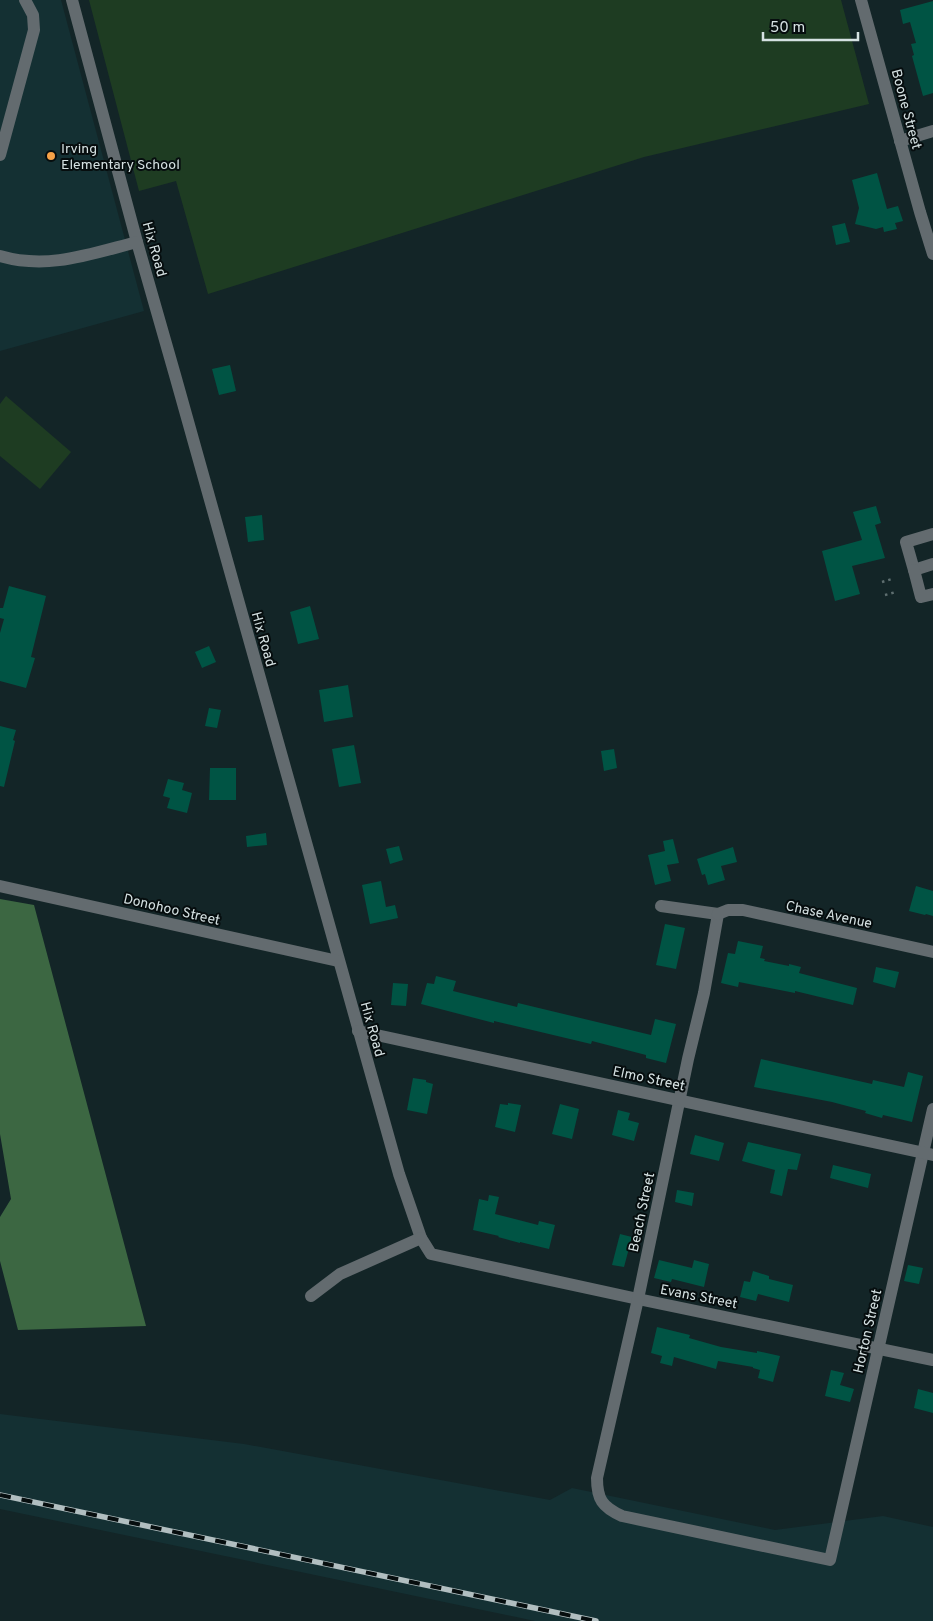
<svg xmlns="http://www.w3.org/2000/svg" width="933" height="1621" viewBox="0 0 933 1621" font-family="Overpass,sans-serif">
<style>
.built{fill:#143033}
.green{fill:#1e3c22}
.forest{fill:#3c6742}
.building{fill:#005444}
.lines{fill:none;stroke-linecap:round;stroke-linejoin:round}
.path{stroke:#5f6f70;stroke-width:2.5;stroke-dasharray:2.5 4;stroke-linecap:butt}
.minor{stroke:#636b6f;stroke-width:12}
.rail-casing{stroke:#b1bec0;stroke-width:5.5}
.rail{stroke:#060d0e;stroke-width:4;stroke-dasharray:11;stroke-linecap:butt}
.poi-dot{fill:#f6a247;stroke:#060d0e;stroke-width:2}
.labels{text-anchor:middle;stroke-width:4;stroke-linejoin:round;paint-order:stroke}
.street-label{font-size:14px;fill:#d5e1e2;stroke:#060d0e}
.poi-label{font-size:14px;fill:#d5e1e2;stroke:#060d0e;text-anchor:start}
</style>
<rect width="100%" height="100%" fill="#132527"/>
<!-- built -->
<g class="built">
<polygon points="0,0 61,0 144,311 0,351"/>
<polygon points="0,1414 244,1444 550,1500 572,1488 775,1530 883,1516 933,1527 933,1621 535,1621 0,1509"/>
</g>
<!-- green -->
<g class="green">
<polygon points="89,0 841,0 869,104 644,157 208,294 176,181 139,191"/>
<polygon points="6,396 71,452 40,489 0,456 0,404"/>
</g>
<!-- forest -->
<polygon class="forest" points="0,899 34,905 146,1326 18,1330 0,1261 0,1217 11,1199 0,1134"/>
<!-- building -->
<g class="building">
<polygon points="933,1 933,93 923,96 912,56 914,55 911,44 916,43 910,22 903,24 900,10"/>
<polygon points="877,173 887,209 898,206 903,221 895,223 897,229 884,232 883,227 876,229 855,224 859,208 852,180"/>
<polygon points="845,223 850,242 836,245 832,226"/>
<polygon points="230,365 236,391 219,395 212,369"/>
<polygon points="876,506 881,523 875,525 885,558 852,566 860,594 835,601 822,551 862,540 853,512"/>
<polygon points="262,515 264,540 248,542 245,517"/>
<polygon points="9,586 46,596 31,657 35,658 26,688 0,681 0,633 4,619 0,618 0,608 3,608"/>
<polygon points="310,606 319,639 298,644 290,612"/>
<polygon points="209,646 216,662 202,668 195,652"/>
<polygon points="348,685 353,717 324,722 319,690"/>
<polygon points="209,708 221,710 217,728 205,726"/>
<polygon points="0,726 16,730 13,740 15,741 4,787 0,786"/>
<polygon points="354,745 361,783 339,787 332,749"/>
<polygon points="614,749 617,768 604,771 601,751"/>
<polygon points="210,768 236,768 236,800 209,800"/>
<polygon points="168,779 184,783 182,790 192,793 187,813 167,808 170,798 163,796"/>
<polygon points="266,833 267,845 247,847 246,836"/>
<polygon points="673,839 679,863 667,865 671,881 655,885 648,855 665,851 663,841"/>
<polygon points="399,846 403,860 390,864 386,849"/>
<polygon points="733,847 737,862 721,866 725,880 708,885 705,874 702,875 697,859"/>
<polygon points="381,881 386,907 395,905 398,918 370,924 362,885"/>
<polygon points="916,886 933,891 933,916 926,914 925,915 909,911"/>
<polygon points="665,924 685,928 676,969 656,965"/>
<polygon points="738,941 763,946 760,958 765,959 764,961 789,966 789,964 801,967 799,973 857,988 853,1005 795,991 795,993 739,982 738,987 721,983 728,953 735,954"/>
<polygon points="876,967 899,972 895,988 873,982"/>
<polygon points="436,976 456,981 453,991 517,1007 518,1003 651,1035 655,1019 676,1024 666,1063 646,1058 646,1055 592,1041 591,1044 494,1021 494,1023 421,1004 427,983 434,984"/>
<polygon points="393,983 408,984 406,1006 391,1005"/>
<polygon points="761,1059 872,1084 873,1080 904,1087 908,1072 923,1076 912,1122 883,1115 882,1118 865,1113 866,1111 832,1102 754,1087"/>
<polygon points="413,1078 426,1080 426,1082 433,1084 427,1114 407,1110"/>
<polygon points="508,1103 521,1105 515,1132 495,1127 500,1104 508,1105"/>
<polygon points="560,1104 579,1109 572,1139 552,1134"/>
<polygon points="618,1110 630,1113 628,1120 639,1123 634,1141 612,1135"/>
<polygon points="695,1135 724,1143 719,1161 690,1154"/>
<polygon points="748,1142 801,1154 797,1170 788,1169 782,1196 770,1193 775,1170 742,1161"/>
<polygon points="833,1165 871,1174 868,1188 830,1178"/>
<polygon points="677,1190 694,1193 692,1206 675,1202"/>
<polygon points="489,1195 499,1197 495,1214 538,1225 539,1221 555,1225 549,1249 520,1242 520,1243 498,1237 499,1236 473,1230 479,1199 488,1201"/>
<polygon points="620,1234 632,1237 624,1267 612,1265"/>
<polygon points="659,1260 692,1268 694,1260 709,1264 704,1287 672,1279 671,1282 654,1278"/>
<polygon points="908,1265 923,1268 919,1284 904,1281"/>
<polygon points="753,1271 769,1276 769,1279 793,1285 789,1302 758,1294 756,1301 740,1297 744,1281 750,1282"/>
<polygon points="657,1327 690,1335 689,1338 721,1347 757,1353 757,1351 780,1356 773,1382 758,1378 760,1370 753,1368 753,1367 718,1361 716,1369 674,1357 672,1366 660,1363 662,1356 651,1353"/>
<polygon points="831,1370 844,1373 840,1385 854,1389 850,1402 825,1396"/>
<polygon points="918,1389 933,1393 933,1413 914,1408"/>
</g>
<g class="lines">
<!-- path -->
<g class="path">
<polyline points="882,582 892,579"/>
<polyline points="885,595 896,592"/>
</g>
<!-- minor -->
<g class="minor">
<polyline points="72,0 137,242 175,375 399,1174 421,1238 431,1254 638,1299 933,1360"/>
<polyline points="861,0 920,212 933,254"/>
<polyline points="900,141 933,131"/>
<polyline points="0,155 34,30 33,15 25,0"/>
<path d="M0,256C48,270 90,254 137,242"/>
<polyline points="933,534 906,542 914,570 933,564"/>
<polyline points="914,570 921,597 933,594"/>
<polyline points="0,886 338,961"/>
<polyline points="661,906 718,914"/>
<path d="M718,914L704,993L688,1059L638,1299L597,1478C597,1499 602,1507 622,1516L830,1560L933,1109"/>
<polyline points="718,914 728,910 743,910 933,952"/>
<polyline points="358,1031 933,1155"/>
<polyline points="311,1296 340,1274 421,1238"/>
</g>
<!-- rail casing -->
<g class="rail-casing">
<polyline id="rail" points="0,1495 596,1621"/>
</g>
<!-- rail -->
<use href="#rail" class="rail"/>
</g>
<!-- markers -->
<circle class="poi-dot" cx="51" cy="156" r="5"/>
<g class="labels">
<!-- street labels -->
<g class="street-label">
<text transform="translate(907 109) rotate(75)" y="5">Boone Street</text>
<text transform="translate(155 249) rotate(74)" y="5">Hix Road</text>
<text transform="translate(264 639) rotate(74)" y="5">Hix Road</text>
<text transform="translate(172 909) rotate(13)" y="5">Donohoo Street</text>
<text transform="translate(829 914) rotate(12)" y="5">Chase Avenue</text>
<text transform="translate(373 1029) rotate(74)" y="5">Hix Road</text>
<text transform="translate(649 1078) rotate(12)" y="5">Elmo Street</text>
<text transform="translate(641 1212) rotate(-78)" y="5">Beach Street</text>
<text transform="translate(699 1296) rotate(11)" y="5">Evans Street</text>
<text transform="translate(867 1331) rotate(-77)" y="5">Horton Street</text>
</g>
<!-- poi labels -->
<g class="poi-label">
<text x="61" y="153">Irving<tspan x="61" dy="16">Elementary School</tspan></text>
</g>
</g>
<!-- scale -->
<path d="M763 32v8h95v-8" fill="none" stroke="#d5e1e2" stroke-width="2.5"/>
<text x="770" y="32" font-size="15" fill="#d5e1e2" stroke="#060d0e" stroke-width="4" paint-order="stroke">50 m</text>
</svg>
